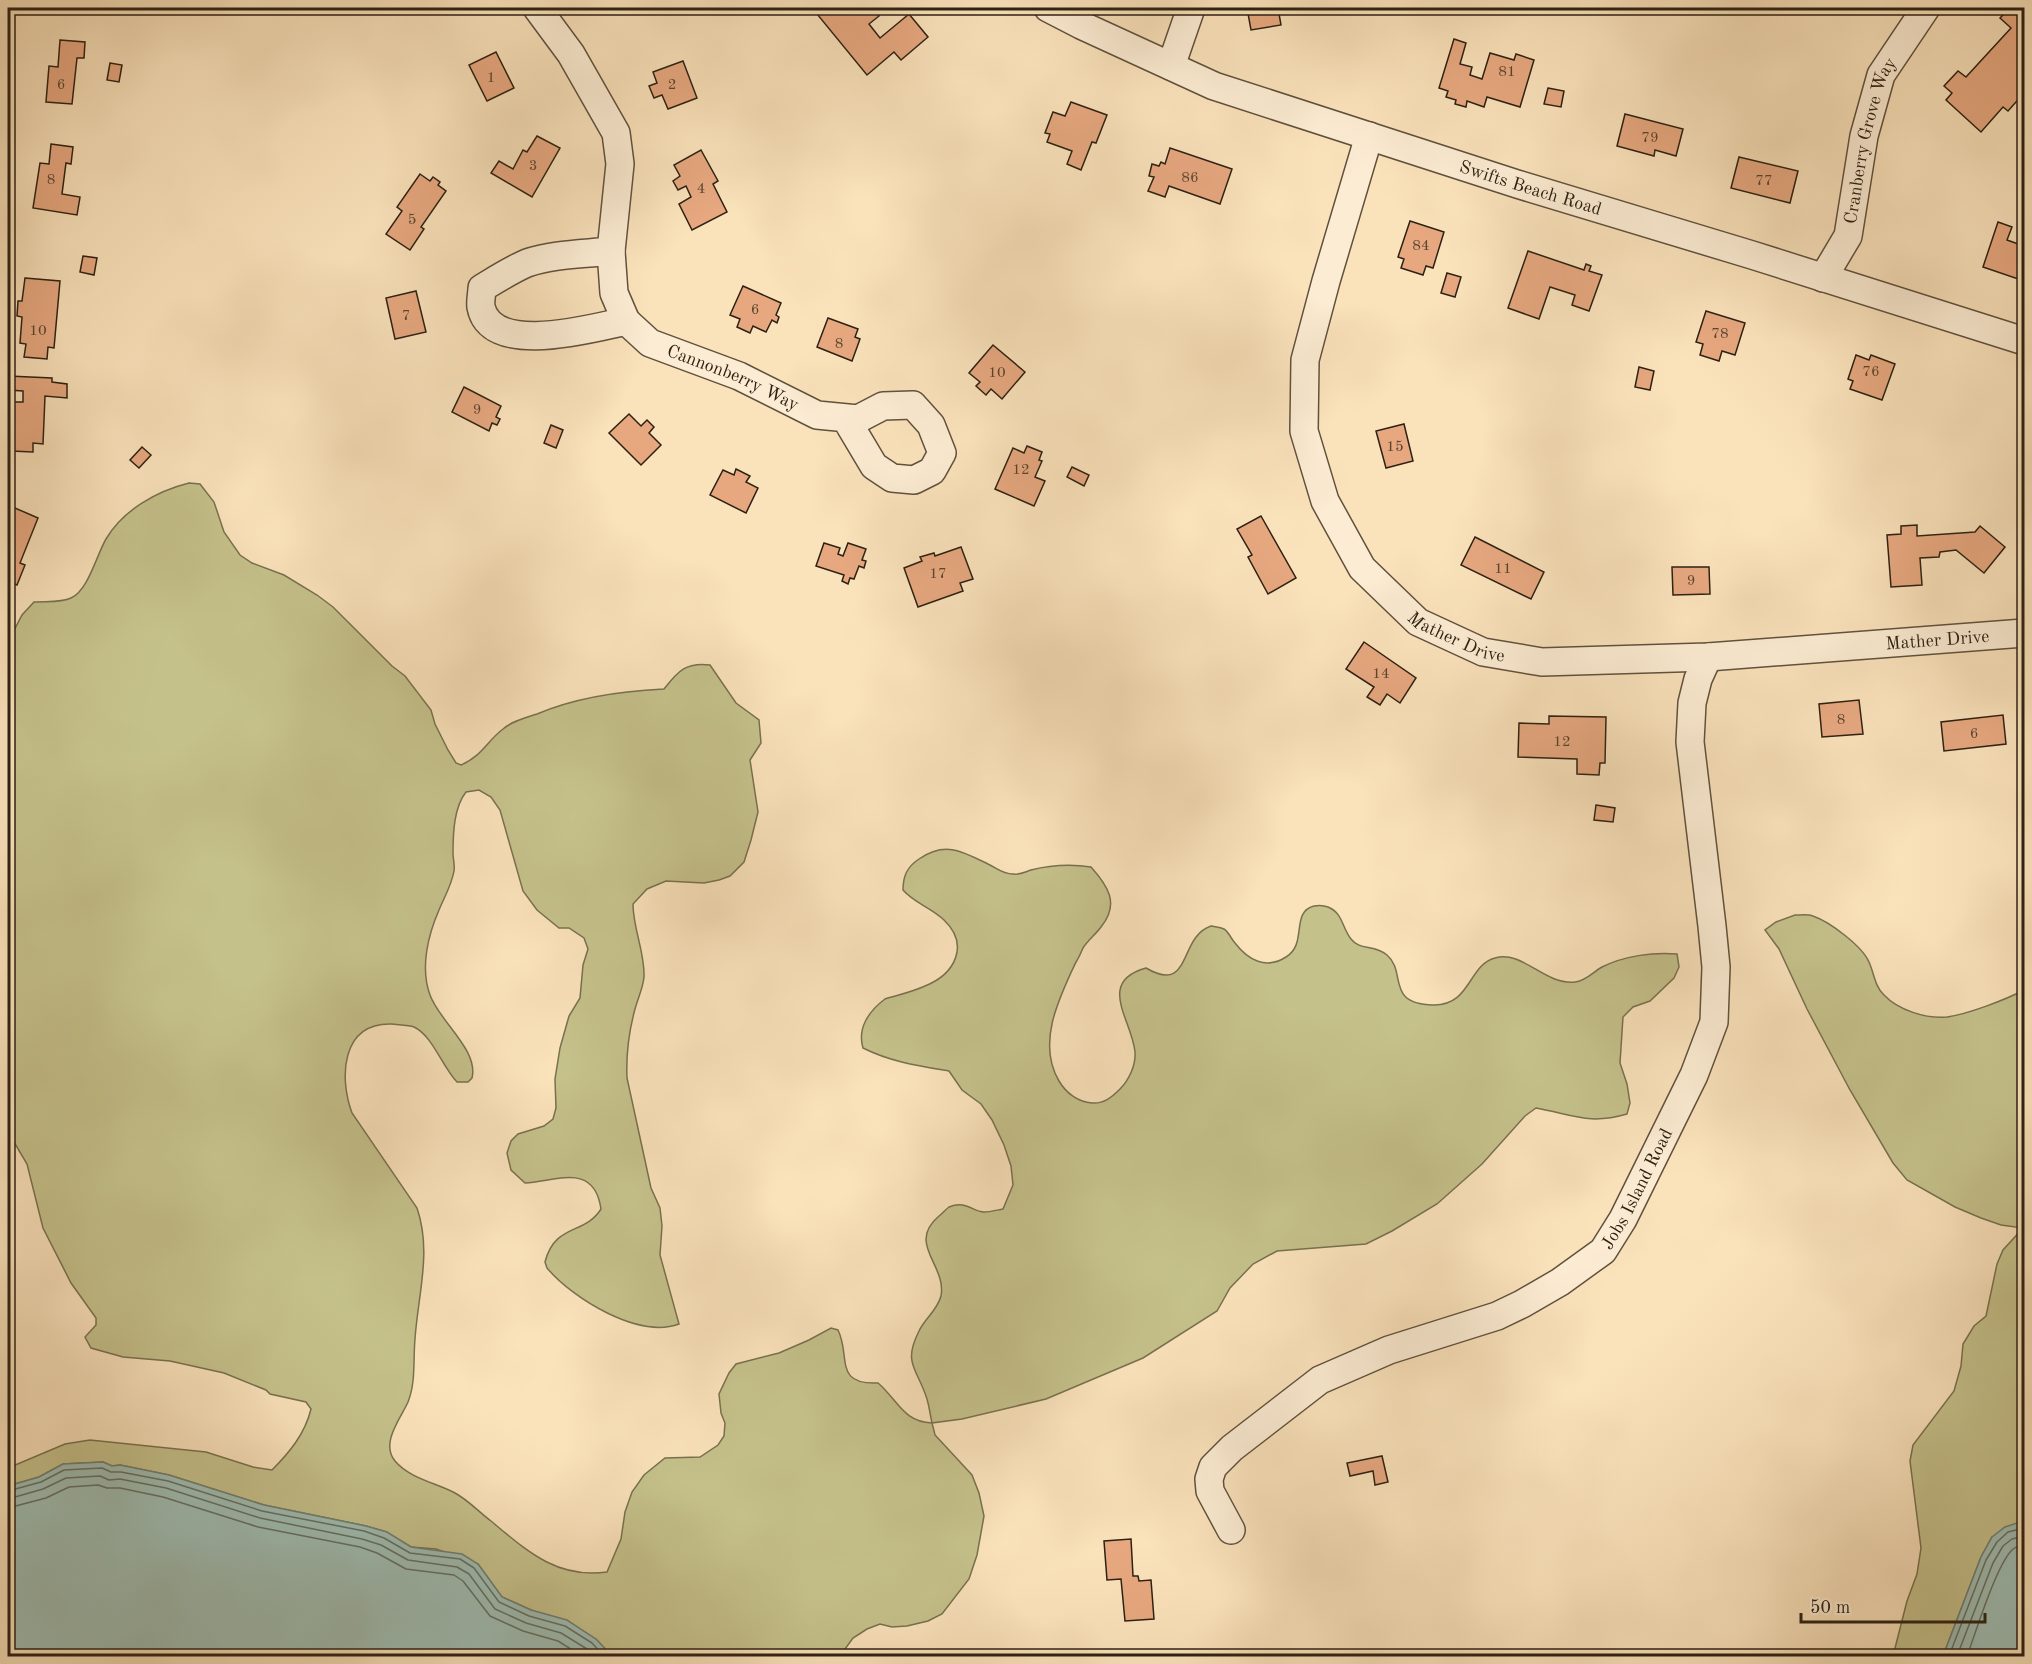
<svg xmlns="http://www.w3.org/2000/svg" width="2032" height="1664" viewBox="0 0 2032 1664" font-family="'Old Standard TT',serif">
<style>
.green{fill:#c5c18b;stroke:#78714f;stroke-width:1.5}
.water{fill:#9ebdb3;stroke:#707f73;stroke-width:1.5}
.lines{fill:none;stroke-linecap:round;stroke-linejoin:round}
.shore{stroke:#656f63;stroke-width:1.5}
.building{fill:#e7a880;stroke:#2c2113;stroke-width:1.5}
.minor-casing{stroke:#60513d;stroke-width:30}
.minor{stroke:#fcecd3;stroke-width:27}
.labels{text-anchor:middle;stroke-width:4.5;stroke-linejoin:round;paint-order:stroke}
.number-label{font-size:15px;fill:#5b432e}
.street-label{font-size:18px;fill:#2c2113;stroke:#fcecd3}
</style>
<rect width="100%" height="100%" fill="#fae2bb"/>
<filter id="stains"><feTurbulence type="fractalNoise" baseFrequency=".00333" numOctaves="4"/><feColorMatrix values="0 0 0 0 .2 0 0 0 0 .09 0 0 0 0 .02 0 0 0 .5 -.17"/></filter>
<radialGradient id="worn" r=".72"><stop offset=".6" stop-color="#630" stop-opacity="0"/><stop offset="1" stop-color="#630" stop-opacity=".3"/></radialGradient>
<!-- green -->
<g class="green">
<path d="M189,483L200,484L214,502L224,532L240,555L252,563L284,575L317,595L333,607L392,666L405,676L431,710L435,724L448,750L456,763L461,765C482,756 487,741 503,729C512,721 525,718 537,714C577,697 621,691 664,689C678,671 686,662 710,665L736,703L759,720L761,743L750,760L758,812L751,840L744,862L730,876L719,880L704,883L666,881L647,889L633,904C633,929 645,952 644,977C643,988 638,998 635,1009C629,1031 626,1055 627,1078L651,1188L660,1208L662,1226L660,1255L679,1324C639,1339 573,1299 547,1268L545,1262C555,1223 585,1235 601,1209C594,1161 555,1182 525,1183L511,1170L507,1153L511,1141L518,1134L544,1126L553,1119L556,1108L555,1079L560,1048L569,1016L580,998L583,965L588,949L584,938L569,928H559L537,910L523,891L500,810L491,797L479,790L466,792C454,807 453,833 453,853C453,859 455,865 454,871C452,884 444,898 439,910C428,935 420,968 430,995C439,1021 479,1050 472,1078L468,1082H457C443,1068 432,1035 414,1027C408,1025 399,1025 391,1024C341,1023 339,1078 352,1113L417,1208C432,1252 418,1294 415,1339C413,1360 416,1382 408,1402C401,1418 380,1443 395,1461C409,1478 436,1483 455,1493C468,1500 479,1512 491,1521C527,1551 557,1579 607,1572L621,1539L625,1512L632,1492L644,1475L665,1458L700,1457L718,1445L724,1436L725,1423L721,1413L719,1394L729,1373L736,1364L779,1353L809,1340L831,1328L838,1330C851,1356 833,1385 878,1383C898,1400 903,1422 932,1423C930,1414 929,1404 926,1396C916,1367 903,1363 919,1331C925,1318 937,1311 941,1296C947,1265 906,1244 939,1216C942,1214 946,1209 949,1207C966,1200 973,1212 984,1212C990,1212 997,1210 1003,1209L1013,1185L1011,1166L1004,1145L992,1120L981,1104L962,1090L949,1071C919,1066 891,1062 863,1048C857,1028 869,1011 885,999C898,995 912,992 925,986C955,974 970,945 944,920C932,908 914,903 903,890C903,876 907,867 919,859C945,841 962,851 988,864C997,868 1002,874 1013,874C1020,875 1025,872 1031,870C1051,865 1071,864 1091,867C1108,886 1120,904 1101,927C1096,934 1088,940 1083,948C1081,953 1078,959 1075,964C1058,1000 1037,1044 1059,1081C1066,1093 1078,1102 1092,1103C1104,1104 1112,1097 1120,1089C1129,1080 1136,1065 1135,1052C1132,1020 1096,982 1146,968C1192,995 1178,937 1211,926C1216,927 1220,927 1224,929C1229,932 1231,939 1235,943C1248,960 1266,970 1286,957C1308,944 1290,912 1314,906C1319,905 1323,905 1328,907C1343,913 1342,928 1351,939C1360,951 1374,944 1387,955C1407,972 1385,1004 1433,1005C1471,1006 1468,965 1495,958C1523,950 1544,985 1575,982C1586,981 1593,972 1602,967C1624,956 1652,952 1677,954L1679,967L1674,978L1650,1001L1633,1007L1623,1017L1620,1063L1627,1084L1630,1103L1627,1114C1589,1125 1574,1115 1536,1108L1525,1116L1482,1164L1437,1204L1392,1231L1366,1244L1277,1251L1253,1264L1230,1288L1217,1311L1143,1358L1046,1399L962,1419L932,1423L935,1435L972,1475L979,1493L984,1516L977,1555L969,1579L942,1614L928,1621L907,1626L892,1627L880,1624L867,1629L853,1638L845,1649L844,1656H612L596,1639L502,1597L478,1564L436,1549L411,1547L386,1532L366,1526L264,1505L169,1475L120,1465L112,1466L103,1462L63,1464L39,1477L8,1486V1468L65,1444L90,1440L206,1452L253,1467L272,1470C289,1453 305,1434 311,1409L306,1402L270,1394L266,1390L224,1373L170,1361L123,1357L91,1348L85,1337L96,1325V1318L71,1283L43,1228L27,1164L14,1142L8,1134V642L22,615L34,602C46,601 61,603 71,598C88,591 97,554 106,539C123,510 157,491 189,483Z"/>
<path d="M1795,915C1801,915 1808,914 1813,916C1830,922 1862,946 1869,962C1874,973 1875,987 1884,995C1898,1010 1926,1019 1947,1017C1968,1014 2005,1000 2024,990V1531L1992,1537L1981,1557L1943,1656H1893L1907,1601L1917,1574L1921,1548L1910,1461L1913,1445L1954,1391L1961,1366L1963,1344L1974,1326L1986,1316L1997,1264L2003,1250L2023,1228L2001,1225L1981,1218L1955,1207L1907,1180L1893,1163L1850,1090L1807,1009L1779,949L1765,930L1776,922Z"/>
</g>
<!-- water -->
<g class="water">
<polygon points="103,1462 112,1466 120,1465 169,1475 264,1505 366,1526 387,1532 411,1547 462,1554 478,1564 502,1597 531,1610 567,1620 596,1639 612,1656 8,1656 8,1486 39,1477 63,1464"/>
<polygon points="2020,1522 2024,1523 2024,1656 1943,1656 1981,1557 1992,1537 2005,1527"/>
</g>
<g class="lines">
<!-- shore -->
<g class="shore">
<polyline points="8,1491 41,1482 64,1470 102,1468 111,1472 121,1472 168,1481 262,1511 364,1531 384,1538 410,1553 460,1559 474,1568 499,1602 529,1616 565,1626 592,1643 604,1656"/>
<polyline points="8,1499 43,1489 66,1478 100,1476 109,1480 120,1479 166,1488 260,1518 362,1539 381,1545 408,1560 457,1567 469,1574 495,1609 526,1623 561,1633 587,1649 594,1656"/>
<polyline points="8,1508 46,1498 69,1487 98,1485 107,1488 120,1488 163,1497 258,1527 360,1547 377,1553 406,1569 454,1575 463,1581 490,1616 523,1631 558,1641 582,1656"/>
<polyline points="1949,1656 1986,1560 1997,1542 2008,1532 2024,1528"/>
<polyline points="1957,1656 1993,1563 2003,1546 2012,1539 2024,1536"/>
<path d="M1967,1656C1976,1632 1996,1566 2012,1550C2016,1546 2019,1546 2024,1545"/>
</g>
</g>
<!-- building -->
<g class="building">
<polygon points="825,8 872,8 879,16 869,24 880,38 909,14 928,37 901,60 894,52 867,75 817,14"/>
<polygon points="1247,8 1278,8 1281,25 1251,30"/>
<polygon points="2010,8 2024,8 2024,93 2008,111 2003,107 1981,132 1946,100 1952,93 1944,86 1958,71 1966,77 2011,28 2000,18"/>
<polygon points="1454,39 1466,43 1460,64 1472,67 1470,75 1482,79 1490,53 1514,60 1516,54 1534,60 1520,107 1487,97 1484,107 1467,101 1466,107 1455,104 1456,100 1446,97 1448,91 1439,88"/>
<polygon points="60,40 85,42 84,58 77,58 72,104 46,102 49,66 58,67"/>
<polygon points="496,52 514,88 487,101 469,65"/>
<polygon points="683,61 697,98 668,109 662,95 654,98 649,86 657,83 653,72"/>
<polygon points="110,63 122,65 119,82 107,80"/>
<polygon points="1548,88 1564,91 1561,107 1544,104"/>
<polygon points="1071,102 1107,115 1096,143 1092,142 1081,170 1067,164 1072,151 1047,142 1050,134 1045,133 1053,112 1065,116"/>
<polygon points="1625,114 1683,129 1676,156 1655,150 1654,156 1617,146"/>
<polygon points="537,136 560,148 532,197 491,173 499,161 513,169 523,150 527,152"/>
<polygon points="51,144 73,147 71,164 66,163 62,194 80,197 77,215 33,208 40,163 49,164"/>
<polygon points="1170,148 1232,169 1220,204 1169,186 1165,197 1148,191 1154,177 1149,176 1152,164 1159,166 1161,162 1165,164"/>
<polygon points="701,150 718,181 713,184 727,212 692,230 679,204 691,197 686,186 678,190 673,181 680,176 674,165"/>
<polygon points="1739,157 1798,171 1790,203 1731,188"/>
<polygon points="420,174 430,181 433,177 440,182 438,185 446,191 421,227 424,229 410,250 386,234 402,211 397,207"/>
<polygon points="1410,221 1444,232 1433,268 1426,266 1423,275 1401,268 1404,259 1398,257"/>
<polygon points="1998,222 2012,227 2007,240 2024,246 2024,281 1983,267"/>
<polygon points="1528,251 1584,270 1586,264 1591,266 1589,271 1602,275 1589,311 1572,305 1575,295 1550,287 1539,319 1508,308"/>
<polygon points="83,256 97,258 94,275 80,272"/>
<polygon points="1447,273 1461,277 1455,297 1441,293"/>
<polygon points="25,278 60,281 54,348 48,347 47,359 24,357 26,344 20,343 22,317 17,316 18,301 22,301"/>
<polygon points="743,286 781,303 776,315 779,317 777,323 772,320 766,332 753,326 750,333 737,327 740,319 730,315"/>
<polygon points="416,291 426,332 395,339 386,298"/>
<polygon points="1706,311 1745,323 1735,355 1722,351 1719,361 1700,355 1703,344 1696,342"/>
<polygon points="828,318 858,329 855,337 860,339 852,361 817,347"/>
<polygon points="993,345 1025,372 1002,399 991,389 986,395 976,386 980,382 969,373"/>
<polygon points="1856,355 1869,360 1871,355 1895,364 1882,400 1850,389 1853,381 1848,379"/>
<polygon points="1639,367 1654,371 1650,390 1635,387"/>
<polygon points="8,376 52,378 52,382 67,384 67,398 45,396 43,444 33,443 33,452 11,451 13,402 23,402 23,391 8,390"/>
<polygon points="464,387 501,406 496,417 500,419 497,425 492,423 489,431 452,412"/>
<polygon points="629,414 641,426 647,420 654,427 649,433 661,445 641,465 609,433"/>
<polygon points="1404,424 1413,461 1386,468 1376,431"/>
<polygon points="551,425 563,430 556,448 544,443"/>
<polygon points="1027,446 1042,452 1039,460 1042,461 1035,477 1045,481 1034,506 995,489 1013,448 1024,453"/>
<polygon points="142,447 151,455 139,468 130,460"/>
<polygon points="1072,467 1089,475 1084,486 1067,477"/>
<polygon points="736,469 750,476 746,482 758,488 746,513 710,495 723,470 734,475"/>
<polygon points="8,505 38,518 20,563 25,565 17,585 8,581"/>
<polygon points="1261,516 1296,578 1268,594 1248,557 1252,555 1237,529"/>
<polygon points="1917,525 1917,536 1975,532 1980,526 2005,547 1984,573 1956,550 1940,552 1939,557 1920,558 1922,585 1891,587 1887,535 1901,534 1901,526"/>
<polygon points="1475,537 1544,572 1531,599 1461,565"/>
<polygon points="824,543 840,548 838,554 843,556 848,543 866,549 862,560 866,561 864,568 859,566 854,579 850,578 848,584 842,581 844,575 816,566"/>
<polygon points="961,547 973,579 960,583 963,591 918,607 904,568 922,561 920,557 934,553 935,556"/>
<polygon points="1672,567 1709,567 1710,594 1673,595"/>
<polygon points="1364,642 1416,678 1400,703 1387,694 1380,705 1367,697 1374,687 1346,669"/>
<polygon points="1859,700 1863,734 1822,737 1819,704"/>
<polygon points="2003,715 2006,744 1944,751 1941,722"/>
<polygon points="1549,716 1606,717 1605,763 1600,763 1599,775 1577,774 1577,759 1518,757 1519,723 1549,724"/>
<polygon points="1596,805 1615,808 1613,822 1594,820"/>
<polygon points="1382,1456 1388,1482 1375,1485 1373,1471 1350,1476 1347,1463"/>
<polygon points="1131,1539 1133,1576 1138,1576 1139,1581 1151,1580 1154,1619 1125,1621 1121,1579 1107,1580 1104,1541"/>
</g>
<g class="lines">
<!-- minor casing -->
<g class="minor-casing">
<g id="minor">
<path id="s1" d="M537,8L571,54L616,133L620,164L611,251C584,254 553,254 527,263C511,270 497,279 482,288C482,294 480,301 481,307C491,357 593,328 626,321L650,343L739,376L817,415L858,419L883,406L913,405L931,425L942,453L932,471L914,480L892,478L874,466L846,419"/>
<path id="s2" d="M1048,8L1081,25L1214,86L1517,184L1752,255L2024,341"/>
<polyline points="1171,66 1191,8"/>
<path id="s3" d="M1369,136L1326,281L1305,360L1304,431L1325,501L1362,568L1418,622L1483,652L1542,662L1708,657L2024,633"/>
<polyline points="611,251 614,293 626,321"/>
<path id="s4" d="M1823,278L1848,236L1864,136L1881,75L1926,8"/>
<path id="s5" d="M1231,1530L1210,1491L1209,1479L1213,1467L1232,1448L1320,1380L1389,1350L1497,1316L1522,1304L1560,1282L1603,1251L1623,1219L1694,1075L1714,1022L1716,967L1712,926L1690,742L1692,703L1698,679L1708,657"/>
</g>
</g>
<!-- minor -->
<use href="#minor" class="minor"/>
</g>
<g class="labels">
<!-- number labels -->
<g class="number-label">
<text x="1507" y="76">81</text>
<text x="491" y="82">1</text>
<text x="61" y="89">6</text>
<text x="672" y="89">2</text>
<text x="1650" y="142">79</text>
<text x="533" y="170">3</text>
<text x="1190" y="182">86</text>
<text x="51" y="184">8</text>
<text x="1764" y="185">77</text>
<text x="701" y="193">4</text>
<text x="412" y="224">5</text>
<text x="1421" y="250">84</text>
<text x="755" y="314">6</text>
<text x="406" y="320">7</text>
<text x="38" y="335">10</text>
<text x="1720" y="338">78</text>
<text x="839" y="348">8</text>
<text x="1871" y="376">76</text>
<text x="997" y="377">10</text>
<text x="477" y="414">9</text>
<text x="1395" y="451">15</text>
<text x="1021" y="474">12</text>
<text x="1503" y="573">11</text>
<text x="938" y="578">17</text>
<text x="1691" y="585">9</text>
<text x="1381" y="678">14</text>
<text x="1841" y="724">8</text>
<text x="1974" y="738">6</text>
<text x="1562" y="746">12</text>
</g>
<!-- street labels -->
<g class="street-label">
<text dy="6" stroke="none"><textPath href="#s4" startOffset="147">Cranberry Grove Way</textPath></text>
<text dy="6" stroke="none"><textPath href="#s2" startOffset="516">Swifts Beach Road</textPath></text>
<text dy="6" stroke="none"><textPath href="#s1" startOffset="704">Cannonberry Way</textPath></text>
<text dy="6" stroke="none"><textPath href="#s3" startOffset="573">Mather Drive</textPath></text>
<text dy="6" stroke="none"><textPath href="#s3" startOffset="1059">Mather Drive</textPath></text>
<text dy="6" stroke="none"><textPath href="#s5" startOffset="591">Jobs Island Road</textPath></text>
</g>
</g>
<!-- margin -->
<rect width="2032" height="1664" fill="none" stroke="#fae2bb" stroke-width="30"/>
<rect x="9" y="9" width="2014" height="1646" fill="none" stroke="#2c2113" stroke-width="3"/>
<rect x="15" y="15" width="2002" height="1634" fill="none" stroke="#2c2113" stroke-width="1.5"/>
<!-- scale -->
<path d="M1801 1613v9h184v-9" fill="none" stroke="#2c2113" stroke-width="3"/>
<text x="1810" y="1613" font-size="18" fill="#2c2113" stroke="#fcecd3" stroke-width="4.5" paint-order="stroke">50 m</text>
<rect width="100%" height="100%" filter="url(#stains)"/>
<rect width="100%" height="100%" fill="url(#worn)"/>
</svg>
